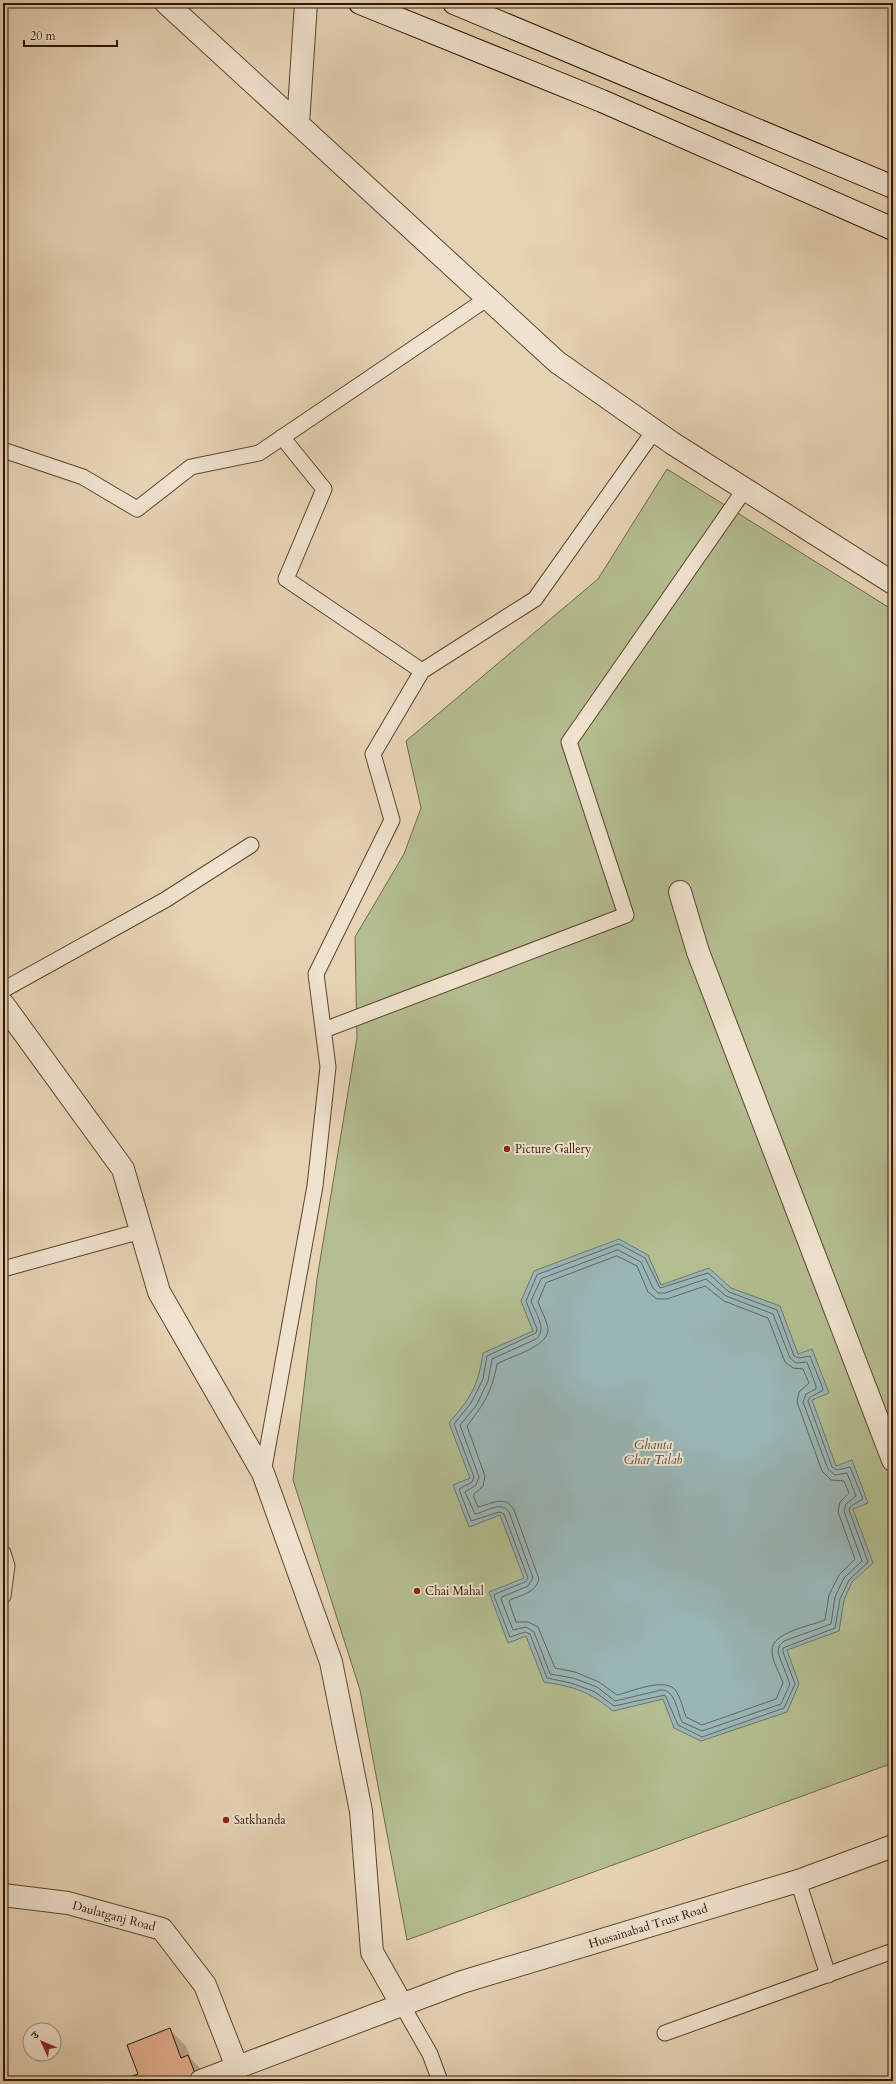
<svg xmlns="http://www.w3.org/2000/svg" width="896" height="2084" viewBox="0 0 896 2084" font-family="Cardo,'Noto Serif Devanagari',serif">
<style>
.green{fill:#b3bd8f;stroke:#726848}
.water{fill:#99b6b6;stroke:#6f756d}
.shadow{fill:#0003}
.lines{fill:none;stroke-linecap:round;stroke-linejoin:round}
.shore{stroke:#64655b;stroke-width:1}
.building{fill:#e4af90;stroke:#301400}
.service-casing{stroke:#5e442d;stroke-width:17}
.minor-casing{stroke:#5e442d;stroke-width:24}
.tertiary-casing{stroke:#5e442d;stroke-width:24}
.secondary-casing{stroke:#301400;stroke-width:24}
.service{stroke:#efe2ce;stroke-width:15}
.minor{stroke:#efe2ce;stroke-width:22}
.tertiary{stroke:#efe2ce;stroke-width:22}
.secondary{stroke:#efe2ce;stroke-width:22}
.poi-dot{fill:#8f2418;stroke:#efe2ce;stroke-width:1.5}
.labels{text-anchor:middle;stroke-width:4;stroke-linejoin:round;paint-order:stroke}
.poi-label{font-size:12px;fill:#301400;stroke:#efe2ce;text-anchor:start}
.street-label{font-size:12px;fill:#301400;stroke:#efe2ce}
.water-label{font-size:13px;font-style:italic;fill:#554d40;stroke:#efe2ce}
</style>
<rect width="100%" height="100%" fill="#e6d3b4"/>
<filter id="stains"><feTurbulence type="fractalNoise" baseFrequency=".005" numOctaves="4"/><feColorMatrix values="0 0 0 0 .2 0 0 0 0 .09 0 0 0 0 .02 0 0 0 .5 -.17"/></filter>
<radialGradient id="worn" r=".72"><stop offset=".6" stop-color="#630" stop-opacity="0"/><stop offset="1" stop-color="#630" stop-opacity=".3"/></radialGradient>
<!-- green -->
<polygon class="green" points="667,469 893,610 893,1763 407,1940 360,1690 293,1480 317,1279 357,1038 355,937 404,854 421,808 406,741 598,579"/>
<!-- water -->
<path class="water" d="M619,1239L648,1255L661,1285L709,1268L731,1288L780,1306L798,1354L812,1349L829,1393L812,1400L836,1466L852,1460L868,1503L853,1509L873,1563L852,1582L844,1600L839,1631L787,1650L799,1684L787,1712L701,1741L674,1728L663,1699L613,1711C588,1691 575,1687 544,1682L526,1636L508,1643L489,1592L524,1578L500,1515L469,1527L453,1485L470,1478L449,1423C471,1397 478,1387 483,1353L533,1331L521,1301L534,1271Z"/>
<!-- shadow -->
<polygon class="shadow" points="169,2029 186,2046 191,2059 204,2072 132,2081 139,2074"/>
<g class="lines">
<!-- shore -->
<g class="shore">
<polygon points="619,1244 645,1258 660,1288 708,1273 729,1292 777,1310 794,1356 799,1358 810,1356 823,1389 822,1391 810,1397 808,1401 832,1467 837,1470 850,1467 863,1499 851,1506 849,1510 868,1562 849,1580 840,1599 835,1628 783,1648 783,1652 795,1684 784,1708 702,1737 678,1725 665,1695 614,1706 595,1692 571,1683 547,1678 530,1634 525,1632 510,1637 494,1596 495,1594 525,1582 528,1578 504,1514 499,1512 471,1521 459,1489 472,1482 474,1477 454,1424 471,1403 483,1379 487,1356 536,1333 537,1329 526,1301 537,1275"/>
<path d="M618,1250L641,1262L653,1288L658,1293H665L706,1279L726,1296L773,1314L790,1358L796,1363L807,1362L816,1386V1389L806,1394L803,1402L828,1469L835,1475L847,1473L856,1496L846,1504L844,1511L862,1561L844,1578L835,1597L831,1624L784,1641L779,1646L778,1653L790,1684L781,1704L702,1731L682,1722C677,1711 675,1689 661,1690L615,1701L597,1687L573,1678L550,1674L534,1632L526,1627L513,1630L501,1599L502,1597L528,1586L533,1578L509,1512C501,1500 486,1512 475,1514L465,1492L476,1485L479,1477L460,1425L476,1406L488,1381L492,1359L536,1339C548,1330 535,1312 531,1301L541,1279Z"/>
<path d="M617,1256L637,1266L648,1292L657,1299H667L705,1286L724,1301L768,1318L785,1362L793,1368L803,1369L809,1383L799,1392L797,1402L822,1471L831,1480L844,1481L849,1493L840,1502L838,1512L855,1559L839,1575L829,1595L825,1620C811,1626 771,1632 772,1651C772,1661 780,1674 783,1683L776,1699L702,1725L686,1717C683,1709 681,1698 676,1691C666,1676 631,1692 617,1695L599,1682L575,1672L555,1668L538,1627L528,1622H516L509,1602L510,1600C521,1595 536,1593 539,1579L514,1510C505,1494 492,1504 478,1507L473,1495L483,1486L485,1476L467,1426C485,1402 491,1394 497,1364C510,1356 550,1347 548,1328C546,1319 541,1310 538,1302L546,1283Z"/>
</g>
</g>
<!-- building -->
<polygon class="building" points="170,2028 181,2058 188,2055 198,2081 131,2081 130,2077 138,2074 127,2045"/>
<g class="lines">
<!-- service casing -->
<g class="service-casing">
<g id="service">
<polyline points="282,437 324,489 286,579 422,671"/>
<polyline points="3,450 83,477 137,509 191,467 259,453 488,298"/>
<polyline points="3,990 165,900 251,845"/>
<polyline points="324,1030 626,915 569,742 745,489"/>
<polyline points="3,1269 141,1231"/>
<polyline points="263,1473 315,1186 328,1067 316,974 392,820 373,754 422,671 535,599 654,431"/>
<polyline points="3,1553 7,1566 3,1596"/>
<polyline points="798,1881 828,1975"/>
<polyline points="402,2005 430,2054 440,2081"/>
<polyline points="665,2033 893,1951"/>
</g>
</g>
<!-- minor casing -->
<g class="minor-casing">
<g id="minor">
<polyline points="166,3 298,124"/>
<polyline points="680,892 698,952 893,1460"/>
<polyline points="3,1004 123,1169 159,1292 263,1473 331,1662 361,1811 372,1952 402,2005"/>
</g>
</g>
<!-- tertiary casing -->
<g class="tertiary-casing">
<g id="tertiary">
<polyline points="306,3 298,124 557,362 672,443 893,583"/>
<polyline points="3,1895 68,1903 162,1929 205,1985 237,2067"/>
<polyline points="201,2081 462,1982 798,1881 893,1846"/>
</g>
</g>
<!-- secondary casing -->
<g class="secondary-casing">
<g id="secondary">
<polyline points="360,3 602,101 893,229"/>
<polyline points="454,3 893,187"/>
</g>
</g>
<!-- service -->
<use href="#service" class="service"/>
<!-- minor -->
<use href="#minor" class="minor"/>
<!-- tertiary -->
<use href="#tertiary" class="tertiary"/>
<!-- secondary -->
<use href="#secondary" class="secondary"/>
</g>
<!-- markers -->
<g class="poi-dot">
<circle cx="507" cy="1149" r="4"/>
<circle cx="417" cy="1591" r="4"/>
<circle cx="226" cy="1820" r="4"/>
</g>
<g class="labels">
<!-- poi labels -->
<g class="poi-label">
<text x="515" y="1153">Picture Gallery</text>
<text x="425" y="1595">Chai Mahal</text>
<text x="234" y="1824">Satkhanda</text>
</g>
<!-- street labels -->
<g class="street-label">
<text transform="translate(114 1916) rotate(15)" y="4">Daulatganj Road</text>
<text transform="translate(648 1926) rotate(-17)" y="4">Hussainabad Trust Road</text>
</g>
<!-- water labels -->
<g class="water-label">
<text x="653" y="1449">Ghanta<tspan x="653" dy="15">Ghar Talab</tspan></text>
</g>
</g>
<!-- margin -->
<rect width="896" height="2084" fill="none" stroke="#e6d3b4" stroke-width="16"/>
<rect x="4" y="4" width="888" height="2076" fill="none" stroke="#301400" stroke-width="2"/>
<rect x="8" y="8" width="880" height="2068" fill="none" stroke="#301400"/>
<!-- north arrow -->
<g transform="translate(42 2042) rotate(314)"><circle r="19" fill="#efe2ce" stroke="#a3907c"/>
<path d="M0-3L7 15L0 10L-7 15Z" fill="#8f2418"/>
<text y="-6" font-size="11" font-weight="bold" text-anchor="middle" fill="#301400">उ</text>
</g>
<!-- scale -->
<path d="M24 40v6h93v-6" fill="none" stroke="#301400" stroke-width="2"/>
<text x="30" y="40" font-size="12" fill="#301400" stroke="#efe2ce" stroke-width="3" paint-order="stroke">20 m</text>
<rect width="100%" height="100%" filter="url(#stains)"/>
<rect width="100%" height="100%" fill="url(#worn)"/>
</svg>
